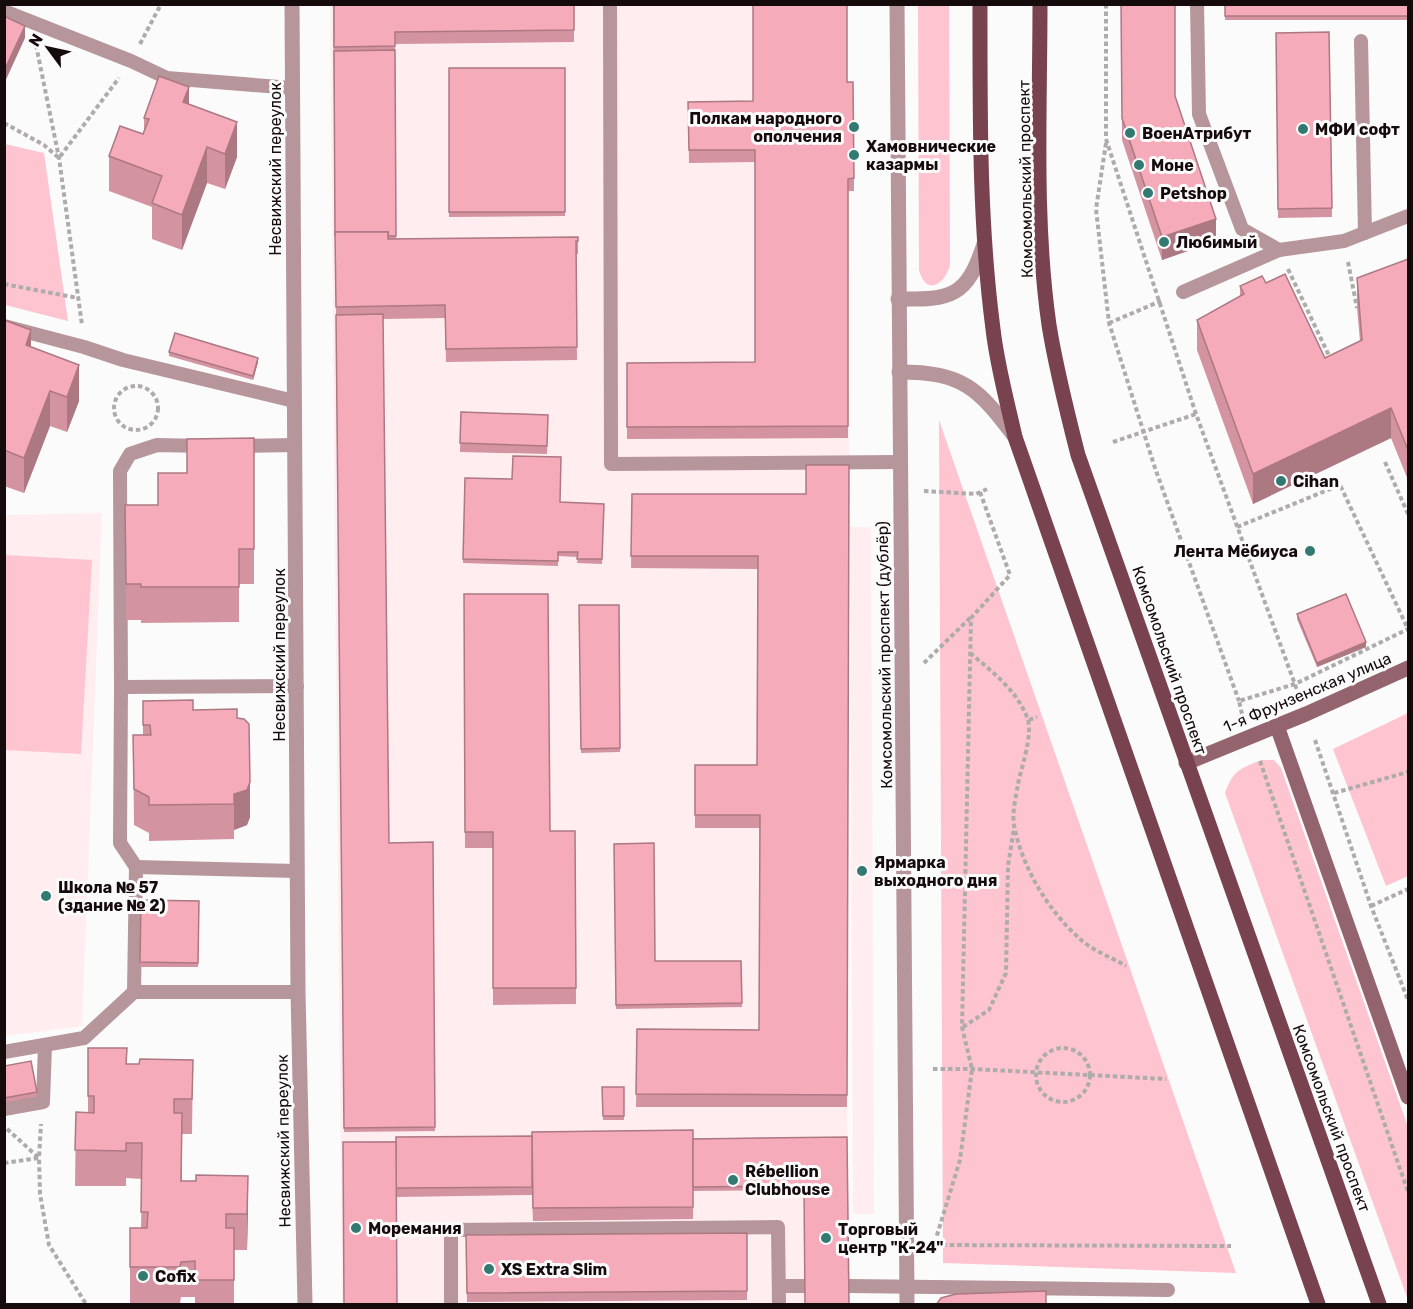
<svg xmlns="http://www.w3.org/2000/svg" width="1413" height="1309" viewBox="0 0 1413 1309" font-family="Rubik,sans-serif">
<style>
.built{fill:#ffedf0}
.green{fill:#fec4cf}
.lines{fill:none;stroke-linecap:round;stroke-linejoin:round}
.path{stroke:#aeabab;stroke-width:4;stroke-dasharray:4.5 3;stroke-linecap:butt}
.lane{stroke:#b6959b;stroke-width:14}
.street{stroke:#b6959b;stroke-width:15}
.secondary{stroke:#93646d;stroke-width:15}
.primary{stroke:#78424e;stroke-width:15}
.wall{fill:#d493a0}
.shaded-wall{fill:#ac7882}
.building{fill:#f6abba;stroke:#ac7882;stroke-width:1.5}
.poi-dot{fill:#327972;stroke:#fbfbfb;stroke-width:2}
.labels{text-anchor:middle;stroke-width:6;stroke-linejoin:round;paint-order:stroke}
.poi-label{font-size:16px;font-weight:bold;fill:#150a0c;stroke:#fbfbfb;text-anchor:start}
.street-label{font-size:16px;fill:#150a0c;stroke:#fbfbfb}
</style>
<rect width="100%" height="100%" fill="#fbfbfb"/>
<!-- built -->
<g class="built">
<polygon points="330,5 847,5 847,94 853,94 854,191 848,192 849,477 847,1107 850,1304 342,1304"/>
<polygon points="102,513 82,1026 5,1036 4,515"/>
<polygon points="850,527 871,527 874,1214 853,1214"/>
</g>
<!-- green -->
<g class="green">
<path d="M918,5H949L950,265C945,284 926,297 919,270Z"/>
<polygon points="5,144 44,153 68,321 5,305"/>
<polygon points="939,420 1236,1273 943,1263"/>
<polygon points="5,555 92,560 81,754 5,750"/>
<polygon points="1408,713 1408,876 1386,886 1333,749"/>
<path d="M1262,760H1274L1281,768L1408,1127V1300L1225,793C1233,770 1241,768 1262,760Z"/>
</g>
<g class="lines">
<!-- path -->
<g class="path">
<polyline points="1106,4 1106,139 1196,414 1297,690"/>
<polyline points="140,44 161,4"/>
<polyline points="36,45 59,158 82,325"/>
<polyline points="4,123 44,145 59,158 119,78"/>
<polyline points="1106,143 1096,209 1109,323 1155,468 1239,701"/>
<polyline points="1348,262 1357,308"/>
<polyline points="1288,269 1331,360"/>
<polyline points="4,284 78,298"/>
<polyline points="1109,323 1161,301"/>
<circle cx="136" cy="408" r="22"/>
<polyline points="1113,442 1196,414"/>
<polyline points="1385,462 1408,514"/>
<polyline points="924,491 976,494 987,489"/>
<polyline points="980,492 1010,575 971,618 962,1027 972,1069 960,1160 934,1245 1231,1246"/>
<polyline points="1237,527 1340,485 1408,629"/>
<path d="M970,653C993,672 1016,690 1027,717C1034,733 1021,768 1018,784C1016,797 1012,812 1014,825C1022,867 1047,909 1079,938C1091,950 1111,957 1126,966"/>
<polyline points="924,663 970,618"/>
<polyline points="1242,714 1239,701 1295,684 1408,629"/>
<polyline points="1029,720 1037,717"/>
<polyline points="1315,740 1371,906 1408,1000"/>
<polyline points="1260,761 1408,1192"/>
<polyline points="1334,793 1408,772"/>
<polyline points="1371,906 1408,889"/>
<polyline points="963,1027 989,1010 1006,973 1008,866 1014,828"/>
<circle cx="1063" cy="1075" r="27"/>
<polyline points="933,1069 972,1069 1166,1079"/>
<polyline points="7,1129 39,1158 40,1194 49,1245 86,1304"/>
<polyline points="4,1163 39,1158 41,1124"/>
</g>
<!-- lane -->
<g class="lane">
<polyline points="610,4 611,464 900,462"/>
<polyline points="1197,4 1199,114 1242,229 1279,250 1344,241 1408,216"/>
<polyline points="4,11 131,61 167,78 292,88"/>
<polyline points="1361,41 1365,233"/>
<polyline points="1183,292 1279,250"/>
<polyline points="4,326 84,347 123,360 294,401"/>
<polyline points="237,446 295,445"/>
<polyline points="121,687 120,471 130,454 157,445 203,446"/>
<polyline points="136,867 120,843 121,687 297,686"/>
<polyline points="297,871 136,867 134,992 298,992"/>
<polyline points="4,1052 84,1038 134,992"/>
<polyline points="4,1109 43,1102 45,1045"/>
<polyline points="779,1286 805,1286"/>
<polyline points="849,1286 1168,1290"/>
<polyline points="451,1304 451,1230 778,1227 779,1304"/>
</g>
<!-- street -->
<g class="street">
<polyline points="292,4 298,992 305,1304"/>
<polyline points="897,4 907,1304"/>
<path d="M898,299C951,300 967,297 984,244"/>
<path d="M899,372C963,372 978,388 1015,437"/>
</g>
<!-- secondary -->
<g class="secondary">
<polyline points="1277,726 1408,1097"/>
<polyline points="1186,763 1306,714 1408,668"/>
</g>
<!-- primary -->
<g class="primary">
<path d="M980,4C980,113 979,222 993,329C997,365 1007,401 1015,437L1318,1304"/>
<path d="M1040,4C1040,111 1034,220 1049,325C1056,369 1067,412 1078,455L1379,1304"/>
</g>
</g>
<!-- wall -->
<g class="wall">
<polygon points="333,4 574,4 574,42 395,44 396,239 578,237 578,254 576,254 577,360 446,362 445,318 383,319 389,843 433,842 435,1131 344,1132"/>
<polygon points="1121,4 1175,96 1216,241 1162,260 1122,140"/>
<rect x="1225" y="4" width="183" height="16"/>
<polygon points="1329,32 1332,217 1278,218 1276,33"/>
<polygon points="449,68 565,68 565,216 449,217"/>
<polygon points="847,82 854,178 854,191 848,191 848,438 627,439 627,363 755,362 755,162 689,163 688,102 753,101"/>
<polygon points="189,104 237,157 225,189 207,183 182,250 152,239 152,207 109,191 109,156 143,134 144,132 144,118"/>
<polygon points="1408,259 1408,480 1391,438 1253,504 1197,350 1197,320 1240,296 1240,286 1266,283 1325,358 1360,341 1357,308 1357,278"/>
<polygon points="4,320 31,347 79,401 67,432 50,426 24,493 4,486"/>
<polygon points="169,352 258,362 253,380 169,356"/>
<polygon points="461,412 548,415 547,454 460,452"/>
<polygon points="254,438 254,584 239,584 239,622 141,623 141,620 126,620 125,505 158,505 187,473"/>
<polygon points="849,465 847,1107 636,1107 637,1029 759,1030 760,828 695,828 695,765 757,765 758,569 631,568 632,494 806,494"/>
<polygon points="465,478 560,502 604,504 602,564 577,563 578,557 558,556 558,566 463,563"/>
<polygon points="464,594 550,831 575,831 576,1004 493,1005 493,848 465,848"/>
<polygon points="579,605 619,605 620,752 581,753"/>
<polygon points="1297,614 1366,647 1317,667 1297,619"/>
<polygon points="143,701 237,718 250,817 247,825 234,830 234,839 149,841 149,833 134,825 133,735 143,735"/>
<polygon points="614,844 655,961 741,961 742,1007 616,1009"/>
<polygon points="141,900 199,901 198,967 140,967"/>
<polygon points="88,1048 127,1064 139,1064 193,1060 192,1134 182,1134 182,1181 248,1211 247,1250 234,1250 234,1305 195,1305 195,1297 181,1297 180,1303 130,1303 130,1228 141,1228 142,1179 126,1178 126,1186 75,1186 76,1112 88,1113"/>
<polygon points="4,1066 37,1092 37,1096 4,1103"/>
<polygon points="602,1087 624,1087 624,1120 603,1120"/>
<polygon points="847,1137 804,1190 693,1191 693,1219 533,1221 532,1195 396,1197 343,1142"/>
<polygon points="747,1233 747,1300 467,1302 466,1235"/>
</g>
<!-- shaded-wall -->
<g class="shaded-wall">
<polygon points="25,26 25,38 4,84 4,71"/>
<polygon points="189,87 189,122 183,102"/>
<polygon points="237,122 237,157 225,189 225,154"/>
<polygon points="207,147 207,183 182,250 182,215"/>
<polygon points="1216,219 1216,241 1162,260 1162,237"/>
<polygon points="31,330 31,366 26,345"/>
<polygon points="258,358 258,362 253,380 253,376"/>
<polygon points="79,365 79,401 67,432 67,397"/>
<polygon points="50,391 50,426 24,493 24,458"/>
<polygon points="1391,408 1391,438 1253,504 1253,474"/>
<polygon points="1366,642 1366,647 1317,667 1317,663"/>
<polygon points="250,782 250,817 247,825 234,830 234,839 234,794"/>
<polygon points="248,1176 248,1211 247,1250 247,1214"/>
</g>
<!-- building -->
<g class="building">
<polygon points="334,4 574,4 574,30 395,32 395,46 334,47"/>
<polygon points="753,4 847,4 847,82 853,82 854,178 848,179 848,426 627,427 627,363 755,362 755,150 689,150 688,102 753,101"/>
<polygon points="1121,4 1175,4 1175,96 1216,219 1162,237 1122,118"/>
<rect x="1225" y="4" width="183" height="12"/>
<polygon points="4,16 25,26 4,71"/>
<polygon points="1329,32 1332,208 1278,209 1276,33"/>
<polygon points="395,50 396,236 388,236 388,232 335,232 335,236 334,51"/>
<rect x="449" y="68" width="116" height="144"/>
<polygon points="159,76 189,87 183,102 237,122 225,154 207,147 182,215 152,203 162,176 109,156 120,126 143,134 149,119 144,118"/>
<polygon points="335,232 388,232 388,239 578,237 578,241 576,241 577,347 446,349 445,305 336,307"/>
<polygon points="1408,259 1408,450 1391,408 1253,474 1197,320 1244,294 1240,286 1262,276 1266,283 1285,274 1325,358 1362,340 1357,278"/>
<polygon points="383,314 389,843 433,842 435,1127 344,1128 336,315"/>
<polygon points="4,320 31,330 26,345 79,365 67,397 50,391 24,458 4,450"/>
<polygon points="175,333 258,358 253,376 169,352"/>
<polygon points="461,412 548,415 547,446 460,443"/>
<polygon points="254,438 254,549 239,549 239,587 141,587 141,584 126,584 125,505 158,505 158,473 187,473 187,439"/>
<polygon points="513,456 561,457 560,502 604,504 602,559 577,559 578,552 558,552 558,561 463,559 465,478 512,479"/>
<polygon points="806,465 849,465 847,1095 636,1094 637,1029 759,1030 760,815 695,815 695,765 757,765 758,556 631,556 632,494 806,494"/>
<polygon points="464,594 548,594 550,831 575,831 576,988 493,988 493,832 465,832"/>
<polygon points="1346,594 1366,642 1317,663 1297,614"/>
<polygon points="579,605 619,605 620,748 581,749"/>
<polygon points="193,700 193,710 237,709 237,718 244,719 249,724 250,782 247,790 234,794 234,804 149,805 149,797 134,789 133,735 151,735 150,725 143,725 143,701"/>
<polygon points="654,843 655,961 741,961 742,1003 616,1005 614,844"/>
<polygon points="141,900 199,901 198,963 140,962"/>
<polygon points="88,1048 127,1048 126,1064 139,1064 140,1059 193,1060 192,1099 174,1099 174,1113 182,1113 181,1181 196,1181 196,1175 248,1176 247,1214 226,1214 226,1228 234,1228 234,1280 195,1280 195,1261 181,1262 180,1267 130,1267 130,1228 147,1228 148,1212 141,1212 142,1143 126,1143 126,1151 75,1150 76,1112 94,1113 94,1096 88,1096"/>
<polygon points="31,1061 37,1092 4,1098 4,1066"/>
<polygon points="602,1087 624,1087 624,1116 603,1116"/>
<polygon points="693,1130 693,1207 533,1208 532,1132"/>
<polygon points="532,1136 532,1187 396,1188 396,1137"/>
<polygon points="847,1137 849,1305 805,1305 804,1186 693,1187 693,1139"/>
<polygon points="343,1142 396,1142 397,1305 344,1305"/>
<polygon points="747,1233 747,1291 467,1293 466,1235"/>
<polygon points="1046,1291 1046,1305 936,1305 941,1298 956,1294"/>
<polygon points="1188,1304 1189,1305 1154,1305"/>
</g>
<!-- markers -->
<g class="poi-dot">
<circle cx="854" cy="127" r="6"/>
<circle cx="1303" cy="129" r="6"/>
<circle cx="1130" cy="133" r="6"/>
<circle cx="854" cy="155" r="6"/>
<circle cx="1139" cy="165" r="6"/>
<circle cx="1148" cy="193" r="6"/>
<circle cx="1164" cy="242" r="6"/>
<circle cx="1281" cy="481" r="6"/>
<circle cx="1310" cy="551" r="6"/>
<circle cx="862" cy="871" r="6"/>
<circle cx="46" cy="896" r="6"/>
<circle cx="733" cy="1180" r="6"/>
<circle cx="356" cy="1228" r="6"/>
<circle cx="826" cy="1238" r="6"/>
<circle cx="489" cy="1269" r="6"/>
<circle cx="143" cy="1276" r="6"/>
</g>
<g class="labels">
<!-- poi labels -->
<g class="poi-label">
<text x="842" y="124" text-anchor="end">Полкам народного<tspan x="842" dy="18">ополчения</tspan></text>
<text x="1315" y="135">МФИ софт</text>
<text x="1142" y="139">ВоенАтрибут</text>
<text x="866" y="152">Хамовнические<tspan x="866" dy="18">казармы</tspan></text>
<text x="1151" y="171">Моне</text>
<text x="1160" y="199">Petshop</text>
<text x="1176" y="248">Любимый</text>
<text x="1293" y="487">Cihan</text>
<text x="1298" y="557" text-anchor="end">Лента Мёбиуса</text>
<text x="874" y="868">Ярмарка<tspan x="874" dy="18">выходного дня</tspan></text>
<text x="58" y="893">Школа № 57<tspan x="58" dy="18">(здание № 2)</tspan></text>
<text x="745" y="1177">Rébellion<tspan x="745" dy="18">Clubhouse</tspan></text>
<text x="368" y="1234">Моремания</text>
<text x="838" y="1235">Торговый<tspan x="838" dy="18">центр "К-24"</tspan></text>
<text x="501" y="1275">XS Extra Slim</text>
<text x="155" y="1282">Cofix</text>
</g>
<!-- street labels -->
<g class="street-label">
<text transform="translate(275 169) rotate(-90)" y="6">Несвижский переулок</text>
<text transform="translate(1025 179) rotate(-91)" y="6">Комсомольский проспект</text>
<text transform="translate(279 655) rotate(-90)" y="6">Несвижский переулок</text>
<text transform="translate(884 655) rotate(-91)" y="6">Комсомольский проспект (дублёр)</text>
<text transform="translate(1170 660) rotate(71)" y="6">Комсомольский проспект</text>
<text transform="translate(1307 692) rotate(-23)" y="6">1-я Фрунзенская улица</text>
<text transform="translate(1332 1118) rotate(70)" y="6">Комсомольский проспект</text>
<text transform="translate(283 1141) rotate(-91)" y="6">Несвижский переулок</text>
</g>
</g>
<!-- border -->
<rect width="1413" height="1309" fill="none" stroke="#150a0c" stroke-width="12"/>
<!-- north arrow -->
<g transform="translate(48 48) rotate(303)" stroke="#fbfbfb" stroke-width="4.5" paint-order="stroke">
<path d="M0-4.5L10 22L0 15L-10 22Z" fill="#150a0c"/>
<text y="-9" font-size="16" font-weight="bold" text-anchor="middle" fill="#150a0c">N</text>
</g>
</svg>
